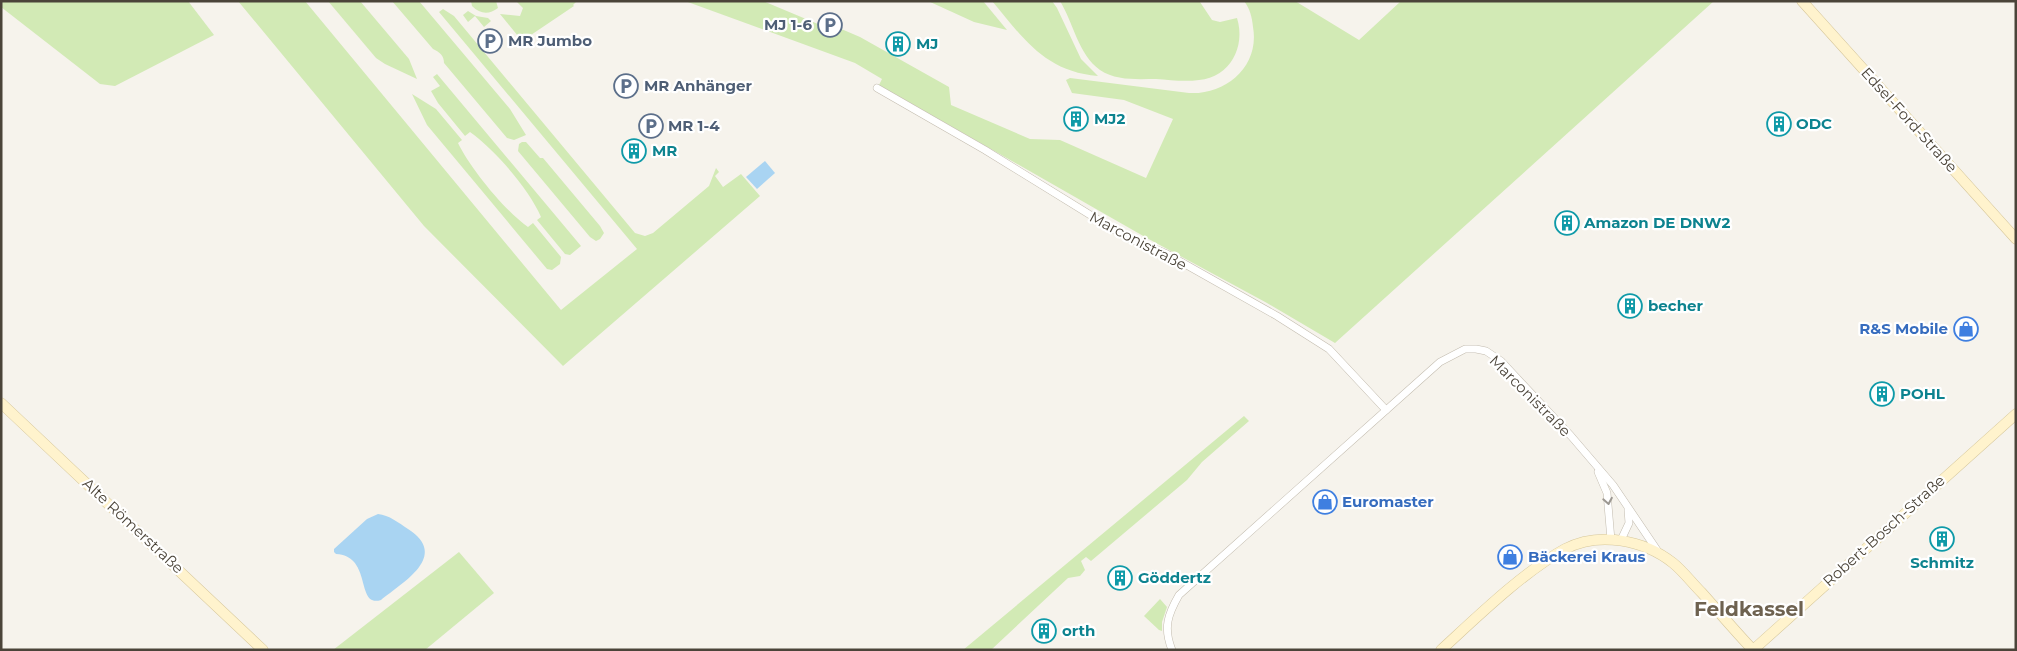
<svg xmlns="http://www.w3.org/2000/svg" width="2017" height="651" viewBox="0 0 2017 651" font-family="Montserrat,sans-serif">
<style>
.green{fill:#d2eab5}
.water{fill:#a9d4f2}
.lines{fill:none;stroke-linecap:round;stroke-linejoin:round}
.street-casing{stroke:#c2bbae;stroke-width:8}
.secondary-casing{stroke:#d6c79b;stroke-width:11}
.street{stroke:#fff;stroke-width:7}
.secondary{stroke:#fff3cd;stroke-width:10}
.oneway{stroke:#9c9892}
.labels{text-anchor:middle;stroke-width:4.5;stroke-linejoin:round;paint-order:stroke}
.service-label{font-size:15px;font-weight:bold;fill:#4e5e75;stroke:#fff;text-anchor:start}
.culture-label{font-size:15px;font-weight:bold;fill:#0d838f;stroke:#fff;text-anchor:start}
.street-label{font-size:15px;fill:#4b4439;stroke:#fff}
.shop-label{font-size:15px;font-weight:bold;fill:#366cbe;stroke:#fff;text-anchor:start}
.district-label{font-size:20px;font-weight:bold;fill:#6e6250;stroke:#fff}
</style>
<rect width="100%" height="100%" fill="#f6f3ec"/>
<!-- green -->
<g class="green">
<polygon points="1,1 188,1 214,35 115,86 100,84 1,7"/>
<polygon points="238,1 305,1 561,310 637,249 439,12 443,9 454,16 635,233 645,236 653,233 709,186 716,168 719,172 715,176 723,187 741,174 760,196 563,366 424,226"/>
<polygon points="328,1 360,1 409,59 417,79 385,64 376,58"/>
<path d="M392,1H419L510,109L526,135L514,140L507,138L444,63C444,56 440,52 433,49Z"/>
<path d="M471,1H496L498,8C489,15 480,14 472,6Z"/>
<polygon points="511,1 577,1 573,5 574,6 522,41 500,14 520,16 523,8 517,2"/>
<path d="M685,1H763L837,32L839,28L860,37L949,87L951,105L1030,139L1060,140L1146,178L1173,119L1124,100L1072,93L1066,80L1070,78L1189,93C1226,95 1260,66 1253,27C1252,17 1250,9 1244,1H1295L1359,40L1401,1H1714L1335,343L1267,303L1145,237L879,85L882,79L855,63Z"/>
<polygon points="928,1 983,1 1007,30 974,22"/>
<path d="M992,1H1052L1057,8L1081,59L1098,76C1045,72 1023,38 992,1Z"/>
<path d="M1060,1L1200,2L1212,20L1220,22L1237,18C1246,47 1230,77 1199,80C1185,82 1170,80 1156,79C1138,79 1116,81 1100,70C1078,54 1074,24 1060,1Z"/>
<polygon points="468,11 476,16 488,18 491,21 484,27 475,16 468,22 463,15"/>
<path d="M437,74L581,246L570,255L565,254L537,220L541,217C529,189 495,150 470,132L465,136L438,103L431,91L440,86L433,77Z"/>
<path d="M412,94L436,109L462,140L458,143C470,168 505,211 528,227L533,223L561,257L560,264L552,270L547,269L427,125Z"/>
<polygon points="522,142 526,142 540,158 543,158 600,226 604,233 600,239 596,241 590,237 518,151 519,144"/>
<polygon points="1244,416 1249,421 1202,462 1187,480 1091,561 1086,557 1081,561 1085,570 1080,576 1068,578 991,650 963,650"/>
<polygon points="459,552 494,593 425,650 333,650"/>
<polygon points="1160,599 1167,607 1162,622 1162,631 1159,630 1144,616"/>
</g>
<!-- water -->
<g class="water">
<polygon points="765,161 775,173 757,189 746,177"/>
<path d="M378,514C389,515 399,523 408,529C450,556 403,582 381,600C355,608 373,556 336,554L334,552V549L367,519Z"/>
</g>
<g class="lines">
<!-- street casing -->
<g class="street-casing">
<g id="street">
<polyline points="877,88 985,150 1126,237 1167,254 1277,316 1329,349 1386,410"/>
<polyline points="1598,472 1607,493 1611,540"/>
<polyline points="1621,540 1629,523 1628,510"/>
<path d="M1172,650C1163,628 1168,614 1179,595L1440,362L1465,349H1476L1486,351L1501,361L1571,436L1613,485L1659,553"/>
</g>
</g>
<!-- secondary casing -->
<g class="secondary-casing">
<g id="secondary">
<polyline points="1802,1 2016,239"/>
<polyline points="1,403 263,650"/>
<path d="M1441,650C1477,617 1523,572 1565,549C1599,531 1644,540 1673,563C1683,571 1692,583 1702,593C1719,612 1735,631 1753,650L2016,414"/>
</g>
</g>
<!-- street -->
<use href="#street" class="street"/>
<!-- secondary -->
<use href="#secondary" class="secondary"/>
</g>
<!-- one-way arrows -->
<defs><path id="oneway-chevron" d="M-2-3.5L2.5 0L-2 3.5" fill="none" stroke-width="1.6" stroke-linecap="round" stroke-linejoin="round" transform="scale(1.25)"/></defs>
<use class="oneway" href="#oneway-chevron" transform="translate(1608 501) rotate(80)"/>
<!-- icons -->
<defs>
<g id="parking-ring" transform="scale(1.25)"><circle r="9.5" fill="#fff" stroke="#5c6f8a" stroke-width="1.5"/><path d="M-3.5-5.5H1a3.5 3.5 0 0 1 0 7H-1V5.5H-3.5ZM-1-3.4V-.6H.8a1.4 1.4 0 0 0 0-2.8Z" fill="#5c6f8a"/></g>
<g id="building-ring" transform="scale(1.25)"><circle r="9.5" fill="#fff" stroke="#0f9aa8" stroke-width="1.5"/><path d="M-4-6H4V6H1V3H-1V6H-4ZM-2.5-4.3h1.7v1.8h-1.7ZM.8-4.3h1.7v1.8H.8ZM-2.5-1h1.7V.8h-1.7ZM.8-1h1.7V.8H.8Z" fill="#0f9aa8"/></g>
<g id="shop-ring" transform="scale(1.25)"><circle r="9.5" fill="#fff" stroke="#3f7fe0" stroke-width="1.5"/><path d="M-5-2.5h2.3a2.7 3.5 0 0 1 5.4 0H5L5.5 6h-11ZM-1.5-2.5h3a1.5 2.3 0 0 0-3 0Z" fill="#3f7fe0"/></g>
</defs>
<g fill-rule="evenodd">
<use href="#parking-ring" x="830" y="25"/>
<use href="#parking-ring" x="490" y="41"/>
<use href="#building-ring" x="898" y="44"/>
<use href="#parking-ring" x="626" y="86"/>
<use href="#building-ring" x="1076" y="119"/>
<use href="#building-ring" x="1779" y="124"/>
<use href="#parking-ring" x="651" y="126"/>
<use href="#building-ring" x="634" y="151"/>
<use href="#building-ring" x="1567" y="223"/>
<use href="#building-ring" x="1630" y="306"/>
<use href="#shop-ring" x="1966" y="329"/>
<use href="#building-ring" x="1882" y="394"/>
<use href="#shop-ring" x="1325" y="502"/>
<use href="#building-ring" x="1942" y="539"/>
<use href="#shop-ring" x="1510" y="557"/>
<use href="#building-ring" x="1120" y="578"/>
<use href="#building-ring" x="1044" y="631"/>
</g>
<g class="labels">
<!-- service labels -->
<g class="service-label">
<text x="812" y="30" text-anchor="end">MJ 1-6</text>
<text x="508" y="46">MR Jumbo</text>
<text x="644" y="91">MR Anhänger</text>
<text x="668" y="131">MR 1-4</text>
</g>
<!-- culture labels -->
<g class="culture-label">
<text x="916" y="49">MJ</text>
<text x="1094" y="124">MJ2</text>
<text x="1796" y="129">ODC</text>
<text x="652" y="156">MR</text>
<text x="1584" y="228">Amazon DE DNW2</text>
<text x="1648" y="311">becher</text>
<text x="1900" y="399">POHL</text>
<text x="1942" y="568" text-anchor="middle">Schmitz</text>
<text x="1138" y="583">Göddertz</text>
<text x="1062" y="636">orth</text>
</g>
<!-- street labels -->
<g class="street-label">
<text transform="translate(1909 120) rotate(48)" y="5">Edsel-Ford-Straße</text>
<text transform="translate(1138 241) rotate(28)" y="5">Marconistraße</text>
<text transform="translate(1530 396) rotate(45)" y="5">Marconistraße</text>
<text transform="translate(133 526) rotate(43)" y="5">Alte Römerstraße</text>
<text transform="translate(1884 531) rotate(-42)" y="5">Robert-Bosch-Straße</text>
</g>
<!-- shop labels -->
<g class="shop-label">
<text x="1948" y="334" text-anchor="end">R&amp;S Mobile</text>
<text x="1342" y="507">Euromaster</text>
<text x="1528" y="562">Bäckerei Kraus</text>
</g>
<!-- district labels -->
<g class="district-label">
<text x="1749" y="616">Feldkassel</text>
</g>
</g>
<!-- border -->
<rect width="2017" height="651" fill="none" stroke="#4b4439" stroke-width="5"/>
</svg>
